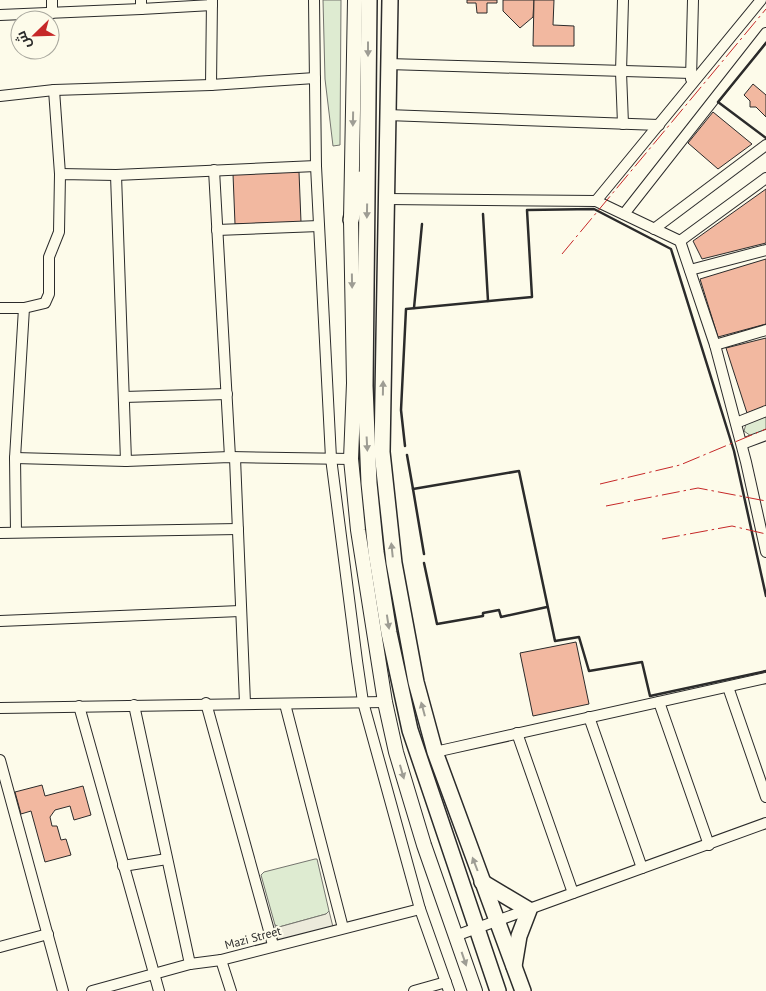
<svg xmlns="http://www.w3.org/2000/svg" width="766" height="991" viewBox="0 0 766 991" font-family="'PT Sans',Cairo,sans-serif">
<style>
.green{fill:#deebd1;stroke:#74746e}
.parking{fill:#eceadb;stroke:#74746e}
.building{fill:#f2b8a0;stroke:#2b2b2b}
.lines{fill:none;stroke-linecap:round;stroke-linejoin:round}
.minor-casing{stroke:#2b2b2b;stroke-width:12}
.major-casing{stroke:#2b2b2b;stroke-width:16}
.highway-casing{stroke:#2b2b2b;stroke-width:18}
.minor{stroke:#fdfbea;stroke-width:10}
.major{stroke:#fdfbea;stroke-width:14}
.highway{stroke:#fdfbea;stroke-width:15}
.wall{stroke:#2b2b2b;stroke-width:2.5}
.power{stroke:#c62828;stroke-width:1;stroke-dasharray:18 4 2.5 4;stroke-linecap:butt}
.oneway{fill:#9e9d94}
.labels{text-anchor:middle;stroke-width:4;stroke-linejoin:round;paint-order:stroke}
.street-label{font-size:12px;fill:#2b2b2b;stroke:#fdfbea}
</style>
<rect width="100%" height="100%" fill="#fdfbea"/>
<!-- green -->
<g class="green">
<polygon points="323,0 341,0 340,145 333,146 325,79"/>
<polygon points="766,416 766,431 751,436 744,431 746,424"/>
<polygon points="315,859 317,859 329,911 326,914 279,927 275,925 261,875 264,872"/>
</g>
<!-- parking -->
<polygon class="parking" points="329,911 333,927 278,941 275,925 279,927 326,914"/>
<!-- building -->
<g class="building">
<polygon points="467,0 497,0 497,3 487,3 487,13 477,13 476,3 467,3"/>
<polygon points="503,0 534,0 533,17 520,28 503,11"/>
<polygon points="534,0 554,0 553,25 574,26 574,46 533,46"/>
<polygon points="753,84 766,95 766,117 756,107 750,107 750,101 744,95"/>
<polygon points="713,112 752,144 718,169 688,143"/>
<polygon points="299,172 301,222 235,224 233,174"/>
<polygon points="766,189 766,243 702,259 693,241"/>
<polygon points="766,259 766,324 718,337 700,279"/>
<polygon points="766,338 766,406 747,413 726,348"/>
<polygon points="576,642 589,704 533,716 520,653"/>
<polygon points="42,785 45,796 83,786 91,815 74,820 70,806 55,810 50,817 52,826 57,826 61,840 66,839 71,855 45,862 31,811 21,814 15,792"/>
</g>
<g class="lines">
<!-- minor casing -->
<g class="minor-casing">
<g id="minor">
<polyline points="52,0 52,13"/>
<polyline points="141,0 141,9 212,5"/>
<polyline points="212,0 211,85 315,78"/>
<polyline points="314,0 316,166 331,458 357,661 363,702 420,909 449,991"/>
<polyline points="623,0 621,72 623,124"/>
<polyline points="0,15 141,9"/>
<polyline points="388,64 691,73"/>
<polyline points="691,79 693,0"/>
<polyline points="54,90 60,174"/>
<polyline points="0,96 54,90 211,85"/>
<polyline points="387,115 659,125"/>
<polyline points="214,170 230,457"/>
<polyline points="116,175 126,461"/>
<polyline points="387,199 596,201 761,0"/>
<polyline points="596,201 680,241 715,345 746,462 766,552"/>
<polyline points="624,214 766,33"/>
<polyline points="654,229 766,145"/>
<polyline points="217,230 319,226"/>
<polyline points="680,241 766,178"/>
<polyline points="690,270 766,250"/>
<polyline points="0,308 24,308 45,303 49,294 49,257 59,232 60,174 116,175 316,166"/>
<polyline points="715,345 766,330"/>
<polyline points="124,397 227,394"/>
<polyline points="736,423 766,411"/>
<polyline points="742,444 766,435"/>
<polyline points="15,458 126,461 230,457 351,459"/>
<polyline points="235,458 245,703"/>
<polyline points="16,532 15,458 24,308"/>
<polyline points="0,533 238,529"/>
<polyline points="0,621 240,611"/>
<polyline points="728,687 766,797"/>
<polyline points="659,702 709,845"/>
<polyline points="206,703 273,945"/>
<polyline points="285,704 343,928"/>
<polyline points="134,705 190,964"/>
<polyline points="79,706 159,991"/>
<polyline points="0,708 385,702"/>
<polyline points="589,717 642,868"/>
<polyline points="517,733 573,893"/>
<polyline points="435,752 766,678"/>
<polyline points="0,760 63,991"/>
<polyline points="123,866 167,859"/>
<polyline points="455,936 766,823"/>
<polyline points="0,947 48,934"/>
<polyline points="221,960 231,991"/>
<polyline points="92,991 190,964 221,960 420,909"/>
<polyline points="414,991 446,982"/>
</g>
</g>
<!-- major casing -->
<g class="major-casing">
<polyline id="major" points="355,0 351,220 354,383 351,459 358,530 385,702 396,752 424,845 475,991"/>
</g>
<!-- highway casing -->
<g class="highway-casing">
<g id="highway">
<polyline points="369,0 365,386 369,483 376,552 389,633 410,730 498,991"/>
<polyline points="390,0 382,452 394,563 416,682 435,752 523,991"/>
<polyline points="351,220 361,179"/>
<polyline points="482,882 529,910 519,936 514,966"/>
</g>
</g>
<!-- minor -->
<use href="#minor" class="minor"/>
<!-- major -->
<use href="#major" class="major"/>
<!-- highway -->
<use href="#highway" class="highway"/>
<!-- wall -->
<g class="wall">
<polyline points="766,43 718,102 766,138"/>
<polyline points="483,214 488,301"/>
<polyline points="414,308 422,224"/>
<polyline points="405,446 401,410 406,309 532,297 527,210 594,209 671,249 734,451 766,596"/>
<polyline points="407,455 413,489 519,471 555,641 579,637 589,671 642,662 650,696 766,671"/>
<polyline points="413,489 424,554"/>
<polyline points="424,563 437,624 483,616 483,613 499,610 501,617 547,607"/>
</g>
<!-- power -->
<g class="power">
<polyline points="562,254 766,9"/>
<polyline points="600,484 680,465 766,429"/>
<polyline points="606,506 698,488 766,501"/>
<polyline points="662,539 732,526 766,534"/>
</g>
</g>
<!-- one-way arrows -->
<defs><path id="oneway-solid" d="M-6-.8H1V-3.2L6.5 0L1 3.2V.8H-6Z" transform="scale(1.25)"/></defs>
<g class="oneway">
<use href="#oneway-solid" transform="translate(368 49) rotate(90)"/>
<use href="#oneway-solid" transform="translate(353 119) rotate(91)"/>
<use href="#oneway-solid" transform="translate(367 211) rotate(91)"/>
<use href="#oneway-solid" transform="translate(352 281) rotate(89)"/>
<use href="#oneway-solid" transform="translate(383 388) rotate(-89)"/>
<use href="#oneway-solid" transform="translate(367 444) rotate(87)"/>
<use href="#oneway-solid" transform="translate(392 550) rotate(-96)"/>
<use href="#oneway-solid" transform="translate(388 622) rotate(81)"/>
<use href="#oneway-solid" transform="translate(423 709) rotate(-105)"/>
<use href="#oneway-solid" transform="translate(402 772) rotate(74)"/>
<use href="#oneway-solid" transform="translate(475 864) rotate(-111)"/>
<use href="#oneway-solid" transform="translate(464 959) rotate(71)"/>
</g>
<g class="labels">
<!-- street labels -->
<g class="street-label">
<text transform="translate(253 938) rotate(-15)" y="4">Mazi Street</text>
</g>
</g>
<!-- north arrow -->
<g transform="translate(35 35) rotate(247)"><circle r="24" fill="#fdfbea" stroke="#a9a89e"/>
<path d="M0-4L9 19L0 12L-9 19Z" fill="#c62828"/>
<text y="-8" font-size="14" font-weight="bold" text-anchor="middle" fill="#2b2b2b">ش</text>
</g>
</svg>
